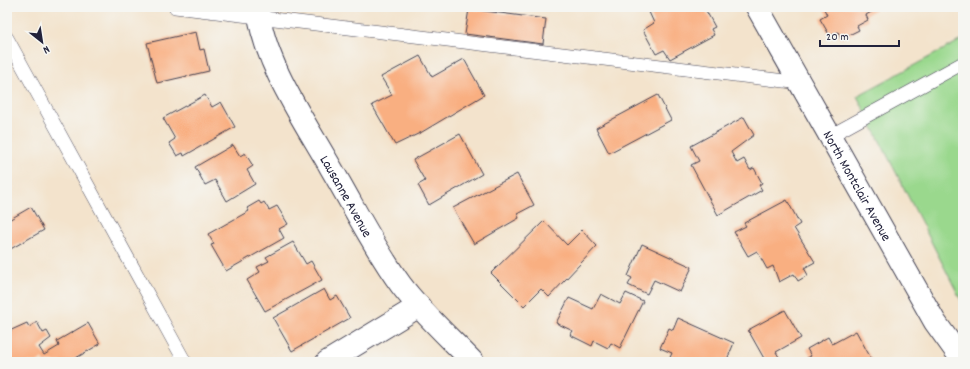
<svg xmlns="http://www.w3.org/2000/svg" width="970" height="369" viewBox="0 0 970 369" font-family="Dekko,sans-serif">
<style>
.green{fill:#9ad88d;stroke:#5e7d64}
.building{fill:#f9af81}
.lines{fill:none;stroke-linecap:round;stroke-linejoin:round}
.service-casing{stroke:#413f51;stroke-width:14}
.minor-casing{stroke:#413f51;stroke-width:24}
.service{stroke:#fff;stroke-width:13}
.minor{stroke:#fff;stroke-width:22}
.labels{text-anchor:middle;stroke-width:3;stroke-linejoin:round;paint-order:stroke}
.street-label{font-size:14px;fill:#22223b;stroke:#f6f6f2}
</style>
<rect width="100%" height="100%" fill="#f6f6f2"/>
<filter id="ink" filterUnits="userSpaceOnUse"><feTurbulence type="fractalNoise" baseFrequency=".025" numOctaves="2"/><feDisplacementMap in="SourceGraphic" scale="8" xChannelSelector="R" yChannelSelector="G"/><feConvolveMatrix kernelMatrix="1 2 1 2 8 2 1 2 1" color-interpolation-filters="sRGB"/></filter>
<filter id="wash" filterUnits="userSpaceOnUse"><feTurbulence type="fractalNoise" baseFrequency=".012" numOctaves="4" result="noise"/><feDisplacementMap in="SourceGraphic" scale="16" xChannelSelector="R" yChannelSelector="G"/><feGaussianBlur stdDeviation="0.9" result="paint"/><feColorMatrix in="noise" values="0 0 0 0 0 0 0 0 0 0 0 0 0 0 0 0 0 1.4 0 .05"/><feComposite in="paint" operator="in"/></filter>
<g filter="url(#wash)">
<rect width="100%" height="100%" fill="#f3e3cc"/>
<!-- green -->
<polygon class="green" points="963,39 963,304 857,96"/>
<g id="blocks">
<!-- building -->
<g class="building">
<polygon points="658,7 704,7 715,27 711,29 714,35 670,59 664,50 656,54 643,30 654,23 649,12"/>
<polygon points="823,7 880,7 866,15 868,20 857,26 859,30 841,39 838,32 830,36 820,19 827,15"/>
<polygon points="469,9 546,19 543,44 465,34"/>
<polygon points="196,32 200,50 204,49 209,71 157,83 147,43"/>
<polygon points="420,56 432,77 464,59 484,95 422,132 395,145 372,105 392,95 381,77"/>
<polygon points="205,95 212,107 221,102 235,127 184,156 183,153 177,156 169,143 175,139 163,118"/>
<polygon points="658,95 671,120 609,153 596,128"/>
<polygon points="744,117 754,135 731,152 737,163 744,159 750,170 754,168 762,183 759,185 762,190 718,215 691,165 699,161 691,146"/>
<polygon points="460,134 482,174 429,205 418,185 425,181 413,160"/>
<polygon points="233,145 240,156 245,153 253,166 247,170 255,184 227,201 215,180 205,185 195,167"/>
<polygon points="517,174 534,205 517,214 519,218 474,244 453,208"/>
<polygon points="787,200 800,224 794,228 815,262 804,268 808,275 798,281 794,274 779,282 773,266 767,269 757,251 748,256 734,232 746,226 744,223"/>
<polygon points="259,201 261,204 264,202 269,210 277,206 288,224 279,229 284,238 226,271 211,245 214,244 208,234 249,211 247,208"/>
<polygon points="31,207 44,230 7,251 7,221"/>
<polygon points="544,221 567,245 582,230 597,246 549,297 541,289 524,306 491,273"/>
<polygon points="293,242 306,264 311,261 322,280 265,311 247,280 260,272 257,267 269,261 266,257"/>
<polygon points="642,244 692,267 680,292 654,280 647,294 628,285 632,278 628,276"/>
<polygon points="324,289 330,300 337,296 350,318 292,351 273,318"/>
<polygon points="626,293 643,301 620,348 611,343 608,348 594,341 592,346 570,335 573,331 556,323 569,298 593,309 601,294 620,304"/>
<polygon points="785,310 801,338 776,352 782,362 766,362 748,330"/>
<polygon points="678,318 734,343 726,362 668,362 672,353 660,348 669,328 673,330"/>
<polygon points="37,322 43,333 47,331 51,338 39,347 44,355 59,346 57,341 88,323 100,344 69,362 44,362 43,358 37,362 7,362 7,332 27,323 29,327"/>
<polygon points="856,331 873,362 800,362 811,356 807,349 828,337 832,344"/>
</g>
</g>
</g>
<g filter="url(#ink)">
<use href="#blocks" fill-opacity="0" stroke="#413f51" stroke-width="1"/>
<g class="lines">
<!-- service casing -->
<g class="service-casing">
<g id="service">
<polyline points="175,7 801,83"/>
<polyline points="7,38 185,362"/>
<polyline points="830,136 963,63"/>
</g>
</g>
<!-- minor casing -->
<g class="minor-casing">
<g id="minor">
<path id="s1" d="M258,7C262,60 305,122 331,168C354,207 374,248 401,285C422,313 449,337 473,362"/>
<path id="s2" d="M757,7L935,322L963,361"/>
<polyline points="327,362 419,306"/>
</g>
</g>
<!-- service -->
<use href="#service" class="service"/>
<!-- minor -->
<use href="#minor" class="minor"/>
</g>
</g>
<g class="labels">
<!-- street labels -->
<g class="street-label">
<text dy="5" stroke="none"><textPath href="#s2" startOffset="205">North Montclair Avenue</textPath></text>
<text dy="5" stroke="none"><textPath href="#s1" startOffset="210">Lausanne Avenue</textPath></text>
</g>
</g>
<!-- margin -->
<rect width="970" height="369" fill="none" stroke="#f6f6f2" stroke-width="24"/>
<!-- north arrow -->
<g transform="translate(42 42) rotate(150)" stroke="#f6f6f2" stroke-width="3" paint-order="stroke">
<path d="M0-3L7 15L0 10L-7 15Z" fill="#22223b"/>
<text y="-6" font-size="11" font-weight="bold" text-anchor="middle" fill="#22223b">N</text>
</g>
<!-- scale -->
<path d="M820 40v6h79v-6" fill="none" stroke="#22223b" stroke-width="2"/>
<text x="826" y="40" font-size="12" fill="#22223b" stroke="#f6f6f2" stroke-width="3" paint-order="stroke">20 m</text>
</svg>
